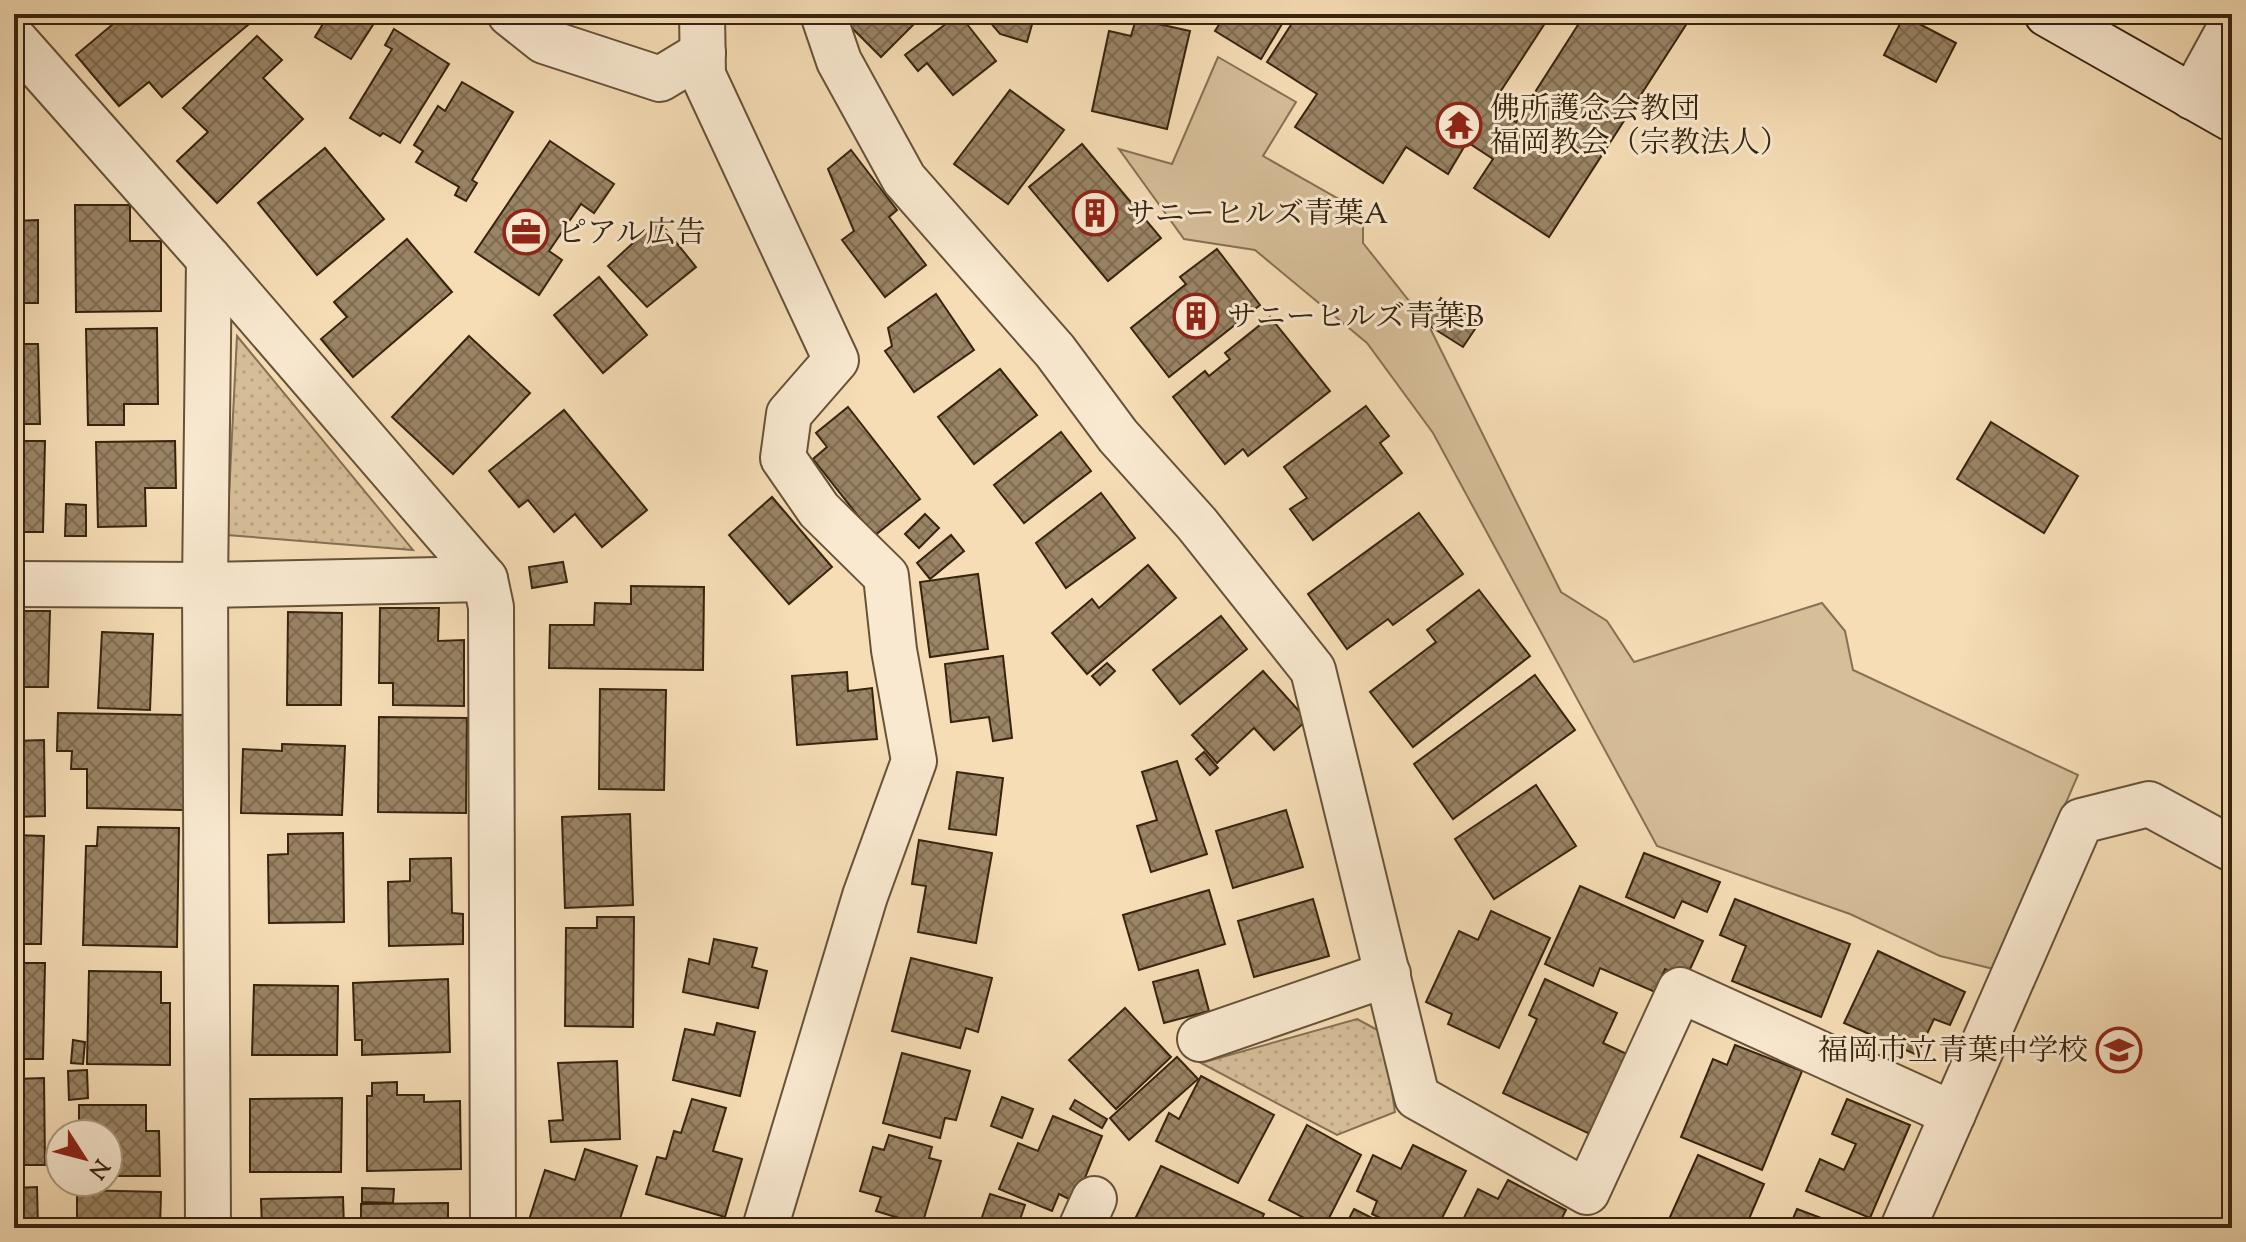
<svg xmlns="http://www.w3.org/2000/svg" width="2246" height="1242" viewBox="0 0 2246 1242" font-family="'Sorts Mill Goudy','Noto Serif JP',serif">
<style>
.grass{fill:#d6be99;stroke:#867154;stroke-width:2}
.park{fill:url(#park-dots);stroke:#867154;stroke-width:2}
.building{fill:url(#building-cross-hatch);stroke:#37240e;stroke-width:2}
.lines{fill:none;stroke-linecap:round;stroke-linejoin:round}
.street-casing{stroke:#675238;stroke-width:48}
.secondary-casing{stroke:#37240e;stroke-width:48}
.street{stroke:#f9e9d0;stroke-width:44}
.secondary{stroke:#f9e9d0;stroke-width:44}
.labels{text-anchor:middle;stroke-width:6;stroke-linejoin:round;paint-order:stroke}
.poi-label{font-size:30px;fill:#37240e;stroke:#f9e9d0;text-anchor:start}
</style>
<defs>
<pattern id="park-dots" width="8" height="8" patternUnits="userSpaceOnUse" patternTransform="scale(2)"><rect width="8" height="8" fill="#d6be99"/><path d="M2 2h.1M6 6h.1" fill="none" stroke="#b8a383" stroke-width="1.8" stroke-linecap="round"/></pattern>
<pattern id="building-cross-hatch" width="8" height="8" patternUnits="userSpaceOnUse" patternTransform="scale(2)"><rect width="8" height="8" fill="#9a8465"/><path d="M0 0l8 8M0 8l8-8" fill="none" stroke="#7e6c52"/></pattern>
</defs>
<rect width="100%" height="100%" fill="#f6ddb6"/>
<filter id="stains"><feTurbulence type="fractalNoise" baseFrequency=".0025" numOctaves="4"/><feColorMatrix values="0 0 0 0 .2 0 0 0 0 .09 0 0 0 0 .02 0 0 0 .5 -.17"/></filter>
<radialGradient id="worn" r=".72"><stop offset=".6" stop-color="#630" stop-opacity="0"/><stop offset="1" stop-color="#630" stop-opacity=".3"/></radialGradient>
<!-- grass -->
<polygon class="grass" points="1218,57 1296,102 1263,156 1351,206 1363,223 1363,243 1429,326 1561,592 1607,621 1634,662 1822,603 1845,631 1853,670 2078,775 1994,969 1940,956 1850,914 1657,846 1433,433 1367,343 1255,250 1184,239 1119,149 1172,164"/>
<!-- park -->
<g class="park">
<polygon points="237,336 413,550 227,535"/>
<polygon points="1357,1019 1383,1033 1395,1112 1337,1135 1201,1063"/>
</g>
<!-- building -->
<g class="building">
<polygon points="125,14 261,14 162,97 149,82 119,106 76,55"/>
<polygon points="329,14 380,14 351,59 315,37"/>
<polygon points="848,14 924,14 881,57 843,19"/>
<polygon points="959,14 996,61 953,95 927,63 918,71 905,55"/>
<polygon points="983,14 1035,14 1027,42 1000,34"/>
<polygon points="1226,14 1288,14 1261,59 1215,31"/>
<polygon points="1298,14 1551,14 1491,106 1516,122 1585,14 1693,14 1549,237 1474,188 1493,159 1467,142 1448,174 1406,147 1383,183 1295,127 1317,94 1267,62"/>
<polygon points="1904,16 1956,43 1936,82 1884,55"/>
<polygon points="1136,19 1190,31 1167,129 1092,111 1109,31 1131,36"/>
<polygon points="394,29 449,64 400,143 383,133 380,136 350,118 392,49 385,45"/>
<polygon points="257,36 282,60 263,78 303,119 217,203 177,161 208,132 183,108"/>
<polygon points="462,82 513,112 472,180 477,183 466,201 455,195 459,187 416,162 423,151 414,145 438,106 445,111"/>
<polygon points="1010,90 1064,130 1008,204 954,164"/>
<polygon points="550,141 614,184 594,213 581,204 549,251 562,260 539,295 475,252"/>
<polygon points="1082,144 1161,238 1108,281 1029,187"/>
<polygon points="325,148 384,219 317,275 258,203"/>
<polygon points="851,150 897,210 889,217 926,265 885,297 842,240 854,231 828,169"/>
<polygon points="75,205 130,205 130,241 161,241 161,311 76,312"/>
<polygon points="38,220 38,303 14,303 14,221"/>
<polygon points="658,220 696,267 647,307 608,266"/>
<polygon points="407,239 452,292 353,377 321,339 347,317 334,302"/>
<polygon points="1217,249 1260,305 1169,377 1131,328 1186,284 1180,277"/>
<polygon points="599,277 647,335 603,373 554,315"/>
<polygon points="936,294 974,350 914,392 885,351 892,346 888,328"/>
<polygon points="1441,298 1479,323 1463,347 1425,323"/>
<polygon points="1270,317 1330,391 1248,456 1243,449 1225,464 1173,397 1205,371 1209,376 1230,359 1225,353"/>
<polygon points="157,328 158,404 124,404 124,425 88,425 86,329"/>
<polygon points="469,336 530,393 453,474 392,417"/>
<polygon points="14,344 38,344 40,424 14,424"/>
<polygon points="1000,369 1037,415 974,464 938,417"/>
<polygon points="1366,406 1389,436 1380,443 1402,473 1313,540 1290,509 1307,498 1284,467"/>
<polygon points="848,407 920,499 874,536 813,459 827,447 816,433"/>
<polygon points="564,410 647,510 602,547 575,514 554,532 528,500 519,507 489,471"/>
<polygon points="1991,422 2078,476 2044,533 1957,479"/>
<polygon points="1061,432 1091,471 1024,523 994,485"/>
<polygon points="14,441 45,441 43,532 14,532"/>
<polygon points="175,441 176,488 145,488 146,526 98,527 96,442"/>
<polygon points="1101,493 1135,538 1066,588 1036,543"/>
<polygon points="772,497 832,567 789,604 729,535"/>
<polygon points="66,504 86,505 86,536 65,536"/>
<polygon points="1419,513 1463,574 1393,625 1388,619 1347,649 1308,594"/>
<polygon points="925,514 939,528 919,548 905,534"/>
<polygon points="951,535 964,551 930,579 917,563"/>
<polygon points="563,562 567,582 532,588 529,567"/>
<polygon points="1148,565 1176,598 1087,674 1052,633 1092,599 1099,608"/>
<polygon points="978,574 988,649 930,657 920,582"/>
<polygon points="631,586 704,587 703,670 549,668 550,625 594,625 595,603 631,604"/>
<polygon points="1479,590 1530,656 1413,747 1370,692 1436,642 1427,630"/>
<polygon points="380,608 439,608 438,641 464,640 464,706 393,705 393,683 379,683"/>
<polygon points="14,611 50,611 48,687 23,687 23,713 14,713"/>
<polygon points="288,612 342,613 341,705 287,705"/>
<polygon points="1221,616 1247,649 1180,704 1153,670"/>
<polygon points="102,632 153,634 150,710 98,708"/>
<polygon points="1003,656 1012,738 993,741 989,717 951,722 945,664"/>
<polygon points="1107,663 1115,671 1100,685 1092,676"/>
<polygon points="1263,671 1307,720 1274,750 1254,728 1217,763 1192,735"/>
<polygon points="847,672 848,691 872,688 877,739 797,745 792,676"/>
<polygon points="1535,675 1575,730 1453,819 1414,764"/>
<polygon points="600,689 666,690 664,790 599,789"/>
<polygon points="58,713 185,715 183,810 87,808 87,769 71,769 72,751 57,751"/>
<polygon points="379,717 467,718 466,813 378,812"/>
<polygon points="44,740 45,816 14,817 14,741"/>
<polygon points="282,744 345,746 342,815 241,813 243,749 282,751"/>
<polygon points="1204,752 1218,768 1210,775 1196,759"/>
<polygon points="1177,761 1207,854 1151,872 1137,826 1157,820 1142,772"/>
<polygon points="957,772 1003,778 996,835 949,829"/>
<polygon points="1536,785 1576,846 1494,899 1455,839"/>
<polygon points="1286,810 1303,867 1233,888 1216,831"/>
<polygon points="630,814 633,905 565,908 562,817"/>
<polygon points="98,827 179,828 177,947 83,945 86,846 97,846"/>
<polygon points="343,833 344,922 269,923 268,855 288,854 288,834"/>
<polygon points="14,835 44,836 41,944 14,944"/>
<polygon points="919,840 992,853 976,943 918,932 926,886 912,884"/>
<polygon points="1644,853 1720,882 1707,912 1682,901 1674,918 1626,897"/>
<polygon points="451,858 452,913 463,914 463,944 389,946 388,882 410,881 410,859"/>
<polygon points="1580,886 1703,941 1686,978 1665,969 1655,992 1600,968 1593,986 1545,964"/>
<polygon points="1209,890 1225,944 1139,970 1123,915"/>
<polygon points="1313,899 1329,956 1254,977 1238,921"/>
<polygon points="1735,899 1850,944 1821,1017 1732,981 1746,946 1720,935"/>
<polygon points="1491,911 1550,938 1499,1048 1448,1024 1452,1014 1426,1002 1459,931 1478,940"/>
<polygon points="597,917 634,917 633,1027 565,1026 566,928 597,928"/>
<polygon points="714,939 757,948 752,967 767,971 758,1008 683,992 689,959 709,964"/>
<polygon points="1878,951 1965,992 1950,1025 1934,1019 1917,1055 1844,1023"/>
<polygon points="911,958 992,978 978,1032 966,1028 960,1048 892,1031"/>
<polygon points="14,963 45,963 43,1059 14,1059"/>
<polygon points="1198,970 1209,1011 1164,1023 1153,982"/>
<polygon points="89,971 161,972 161,1003 170,1003 170,1065 87,1064"/>
<polygon points="448,979 450,1052 362,1055 362,1040 355,1040 353,983"/>
<polygon points="1545,979 1617,1013 1603,1043 1631,1056 1592,1135 1503,1093 1537,1019 1529,1015"/>
<polygon points="254,985 338,986 337,1055 252,1055"/>
<polygon points="1125,1008 1171,1057 1116,1109 1069,1060"/>
<polygon points="717,1023 755,1032 740,1096 673,1080 685,1029 714,1035"/>
<polygon points="73,1040 85,1042 83,1064 71,1063"/>
<polygon points="1735,1045 1802,1071 1762,1170 1681,1137 1713,1059 1727,1065"/>
<polygon points="902,1053 970,1071 956,1120 945,1118 940,1138 883,1123"/>
<polygon points="1177,1057 1198,1079 1129,1140 1110,1118"/>
<polygon points="617,1061 620,1139 551,1142 549,1121 563,1120 558,1063"/>
<polygon points="87,1070 88,1098 69,1100 68,1071"/>
<polygon points="1201,1076 1274,1115 1238,1183 1156,1141 1169,1113 1179,1119"/>
<polygon points="44,1078 45,1165 14,1165 14,1079"/>
<polygon points="397,1082 397,1095 424,1095 424,1102 460,1101 461,1169 367,1171 367,1096 372,1096 372,1083"/>
<polygon points="1002,1097 1033,1109 1022,1138 991,1126"/>
<polygon points="342,1098 341,1172 250,1172 250,1099"/>
<polygon points="692,1099 726,1108 713,1151 742,1159 725,1217 646,1194 657,1157 666,1159 674,1131 681,1133"/>
<polygon points="1847,1099 1910,1125 1870,1218 1806,1191 1820,1159 1844,1170 1856,1144 1832,1134"/>
<polygon points="1075,1100 1107,1119 1102,1128 1070,1109"/>
<polygon points="79,1105 146,1105 146,1131 159,1131 160,1176 108,1176 108,1134 79,1134"/>
<polygon points="1053,1116 1102,1136 1075,1202 1059,1194 1052,1211 999,1189 1018,1143 1038,1151"/>
<polygon points="1307,1125 1361,1155 1324,1228 1269,1200"/>
<polygon points="889,1135 932,1147 929,1158 941,1161 922,1225 876,1211 881,1197 860,1191 873,1147 884,1150"/>
<polygon points="1413,1145 1466,1171 1437,1228 1400,1228 1372,1214 1377,1201 1357,1191 1373,1155 1401,1169"/>
<polygon points="585,1149 637,1166 617,1228 546,1228 528,1223 545,1170 575,1180"/>
<polygon points="1698,1155 1764,1184 1745,1228 1665,1228"/>
<polygon points="1161,1166 1264,1214 1258,1228 1148,1228 1134,1221"/>
<polygon points="1508,1180 1566,1210 1557,1228 1459,1228 1478,1189 1498,1199"/>
<polygon points="37,1187 38,1228 14,1228 14,1188"/>
<polygon points="362,1188 394,1189 393,1203 362,1202"/>
<polygon points="77,1190 161,1192 160,1228 77,1228"/>
<polygon points="990,1194 1025,1205 1017,1228 1005,1228 981,1220"/>
<polygon points="343,1197 344,1228 262,1228 261,1199"/>
<polygon points="448,1203 448,1228 361,1228 361,1204"/>
<polygon points="1354,1209 1388,1226 1387,1228 1344,1228"/>
<polygon points="1797,1209 1840,1225 1838,1228 1789,1228"/>
</g>
<g class="lines">
<!-- street casing -->
<g class="street-casing">
<g id="street">
<polyline points="510,14 544,41 660,79 703,53"/>
<polyline points="702,14 703,75 836,360 789,414 783,458 819,510 886,576 894,650 914,761 865,896 765,1228"/>
<polyline points="823,14 839,61 904,179 1055,351 1118,436 1197,524 1313,670 1417,1097 1587,1192 1680,990 1953,1114"/>
<polyline points="14,39 209,259 485,579 491,607 493,1228"/>
<polyline points="2192,97 2232,24"/>
<polyline points="14,584 205,585 485,579"/>
<polyline points="1200,1039 1388,974"/>
<polyline points="208,1228 205,585 209,259"/>
<polyline points="1081,1228 1094,1199"/>
<polyline points="1903,1228 2081,821 2149,804 2232,849"/>
</g>
</g>
<!-- secondary casing -->
<g class="secondary-casing">
<polyline id="secondary" points="2047,14 2232,119"/>
</g>
<!-- street -->
<use href="#street" class="street"/>
<!-- secondary -->
<use href="#secondary" class="secondary"/>
</g>
<!-- icons -->
<defs>
<g id="temple-ring" transform="scale(2.3)"><circle r="9.5" fill="#f9e9d0" stroke="#8f2418" stroke-width="1.5"/><path d="M0-6L5-2H3V0L6.5 2.5H4V6H1.5V3h-3V6H-4V2.5H-6.5L-3 0V-2H-5Z" fill="#8f2418"/></g>
<g id="building-ring" transform="scale(2.3)"><circle r="9.5" fill="#f9e9d0" stroke="#8f2418" stroke-width="1.5"/><path d="M-4-6H4V6H1V3H-1V6H-4ZM-2.5-4.3h1.7v1.8h-1.7ZM.8-4.3h1.7v1.8H.8ZM-2.5-1h1.7V.8h-1.7ZM.8-1h1.7V.8H.8Z" fill="#8f2418"/></g>
<g id="office-ring" transform="scale(2.3)"><circle r="9.5" fill="#f9e9d0" stroke="#8f2418" stroke-width="1.5"/><path d="M-6-3h4V-5.5h4V-3h4V5H-6ZM-1-4.5V-3h2v-1.5ZM-6 0V1H6V0Z" fill="#8f2418"/></g>
<g id="school-ring" transform="scale(2.3)"><circle r="9.5" fill="#f9e9d0" stroke="#8f2418" stroke-width="1.5"/><path d="M0-5L7-2L0 1L-7-2ZM-4 1L0 2.5L4 1V4Q0 6-4 4Z" fill="#8f2418"/></g>
</defs>
<g fill-rule="evenodd">
<use href="#temple-ring" x="1459" y="125"/>
<use href="#building-ring" x="1095" y="213"/>
<use href="#office-ring" x="526" y="232"/>
<use href="#building-ring" x="1196" y="316"/>
<use href="#school-ring" x="2119" y="1050"/>
</g>
<g class="labels">
<!-- poi labels -->
<g class="poi-label">
<text x="1490" y="118">佛所護念会教団<tspan x="1490" dy="34">福岡教会（宗教法人）</tspan></text>
<text x="1126" y="223">サニーヒルズ青葉A</text>
<text x="557" y="242">ピアル広告</text>
<text x="1227" y="326">サニーヒルズ青葉B</text>
<text x="2088" y="1060" text-anchor="end">福岡市立青葉中学校</text>
</g>
</g>
<!-- margin -->
<rect width="2246" height="1242" fill="none" stroke="#f6ddb6" stroke-width="48"/>
<rect x="16" y="16" width="2214" height="1210" fill="none" stroke="#37240e" stroke-width="4"/>
<rect x="24" y="24" width="2198" height="1194" fill="none" stroke="#37240e" stroke-width="2"/>
<!-- north arrow -->
<g transform="translate(84 1158) rotate(126)"><circle r="38" fill="#f9e9d0" stroke="#ab9a82" stroke-width="2"/>
<path d="M0-6L14 30L0 20L-14 30Z" fill="#8f2418"/>
<text y="-12" font-size="22" font-weight="bold" text-anchor="middle" fill="#37240e">N</text>
</g>
<rect width="100%" height="100%" filter="url(#stains)"/>
<rect width="100%" height="100%" fill="url(#worn)"/>
</svg>
